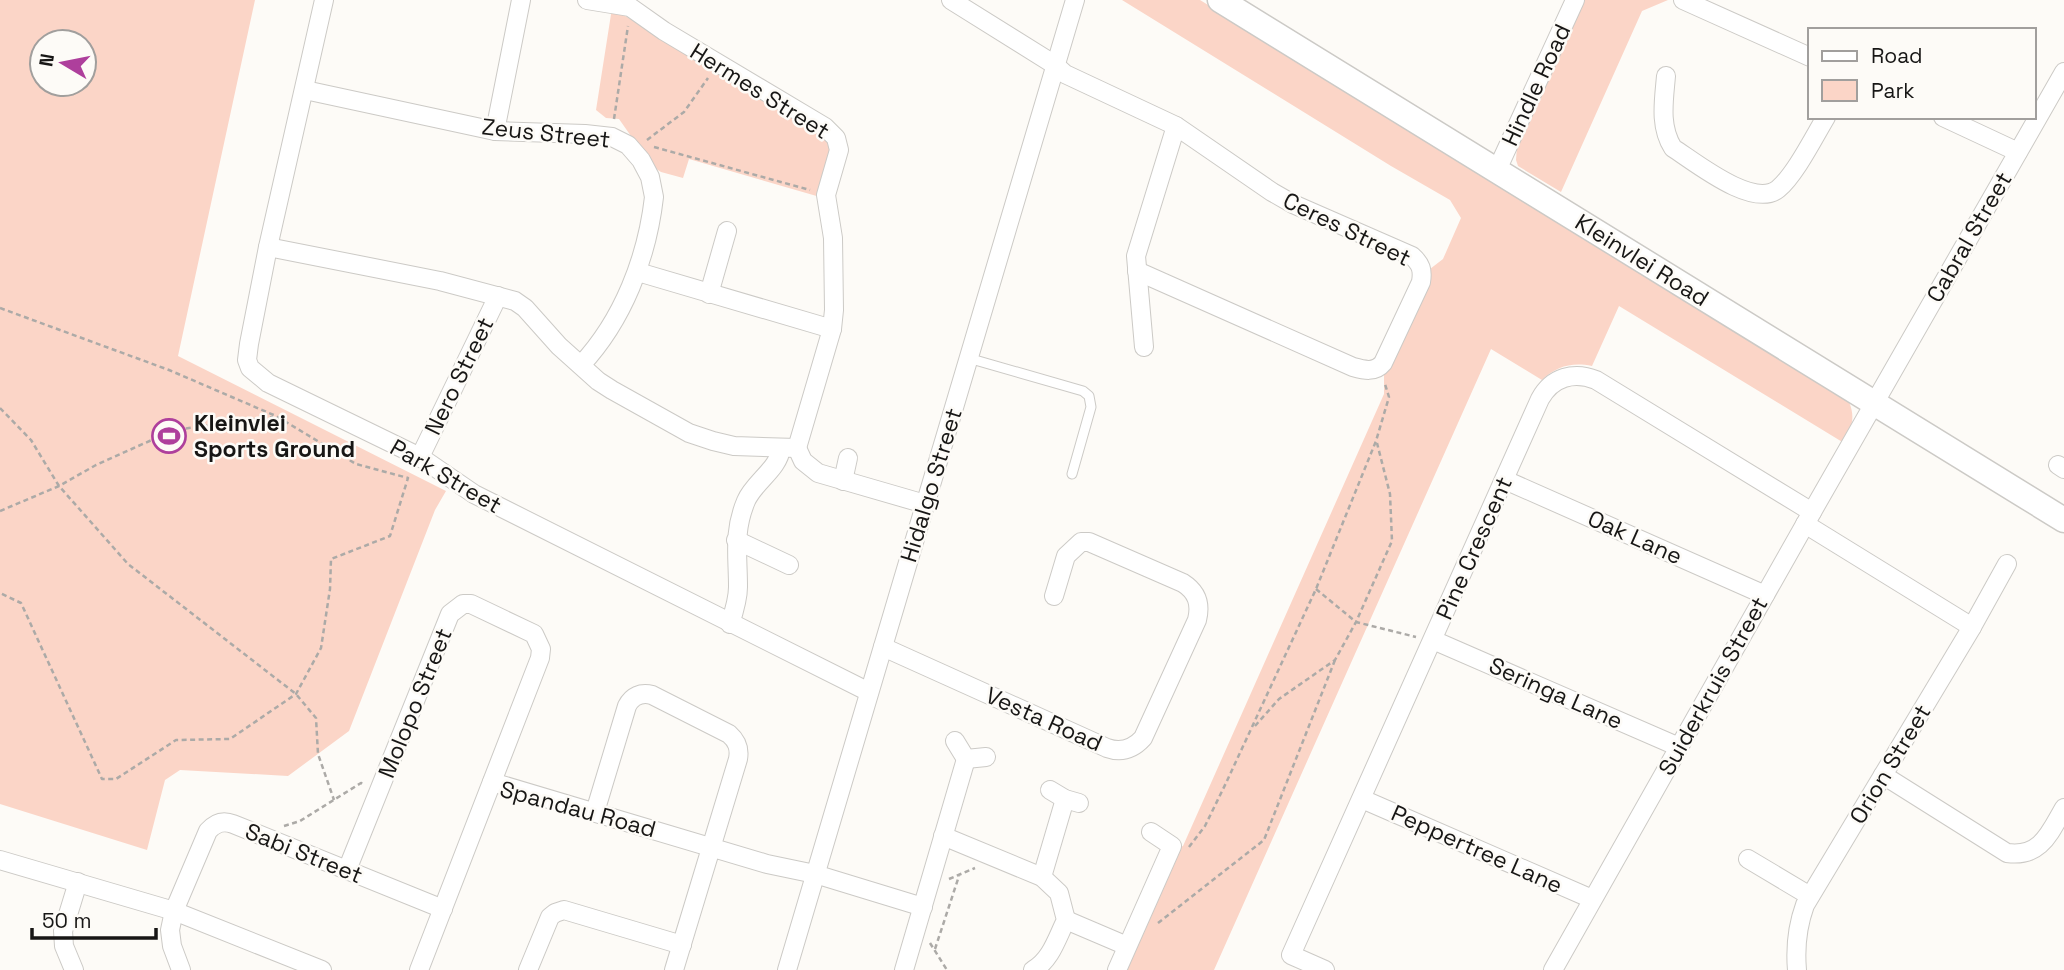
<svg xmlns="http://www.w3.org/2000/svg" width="2064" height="970" viewBox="0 0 2064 970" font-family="'Space Grotesk',sans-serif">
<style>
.green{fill:#fbd5c7;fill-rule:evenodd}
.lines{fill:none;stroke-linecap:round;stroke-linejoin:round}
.lane-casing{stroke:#cccac6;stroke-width:11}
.street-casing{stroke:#cccac6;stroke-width:20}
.secondary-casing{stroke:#cccac6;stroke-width:27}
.path{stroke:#acaaa7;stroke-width:2.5;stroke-dasharray:5 3.5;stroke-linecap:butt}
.lane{stroke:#fff;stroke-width:9}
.street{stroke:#fff;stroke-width:18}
.secondary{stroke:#fff;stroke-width:24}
.labels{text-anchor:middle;stroke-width:5;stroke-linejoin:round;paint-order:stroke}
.street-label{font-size:23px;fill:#171615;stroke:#fdfbf7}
.poi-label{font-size:23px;font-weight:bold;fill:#171615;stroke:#fdfbf7;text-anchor:start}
</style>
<rect width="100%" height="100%" fill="#fdfbf7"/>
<!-- green -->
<g class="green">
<path d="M0,0H255L178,356L446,491L435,510L349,731L288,776L180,770L165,780L147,850L0,804ZM84,42V84H42V42Z"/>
<path d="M1122,0H1200L1481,172L1849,402C1856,418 1851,429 1844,443L1619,306L1592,366C1572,362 1557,366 1542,380L1491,349L1214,970H1122L1178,848L1183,846L1384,394V371L1430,269L1443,259L1461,218L1450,200L1391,166Z"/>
<polygon points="1583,0 1668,0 1642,11 1561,192 1518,166 1516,160 1517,146"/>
<polygon points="612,8 821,135 826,139 830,151 820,197 689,159 683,178 661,172 652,166 619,119 606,118 596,110"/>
</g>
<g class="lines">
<!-- lane casing -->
<g class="lane-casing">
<polyline id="lane" points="968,358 1083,391 1089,396 1091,407 1072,474"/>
</g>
<!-- street casing -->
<g class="street-casing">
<g id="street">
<polyline points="324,0 268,247 249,344 247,360 250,368 268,383 420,457 474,494 869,692"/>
<polyline points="587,0 630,7 664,31 825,127 836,138 839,150 826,195 833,238 834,310 832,329 797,448"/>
<path d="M951,0L1055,65L1065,74L1176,126L1272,192L1293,204L1412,256C1421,264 1423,270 1421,282L1383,363C1375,373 1364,370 1353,367L1137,271"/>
<polyline points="1683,0 1810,57"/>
<path d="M1666,76C1664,100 1659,126 1673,148C1695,162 1753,209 1778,189C1795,175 1814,137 1826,117"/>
<path d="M305,90L495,131L585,134L612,137L628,145L641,160L650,177L654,197C647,258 623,320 581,365"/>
<polyline points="1943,117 2018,152"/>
<polyline points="495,131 521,0"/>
<polyline points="1497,170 1575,0"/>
<polyline points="268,247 440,281 515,301 525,308 559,346 598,381 612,390 689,433 713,441 734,446 797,448"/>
<polyline points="638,272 832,329"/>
<polyline points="709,294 727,231"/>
<polyline points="1144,347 1136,256 1176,126"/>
<polyline points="797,448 803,461 818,473 925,504"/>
<polyline points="420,457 498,296"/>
<polyline points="2058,465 2064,469"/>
<polyline points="1505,480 1765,595"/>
<polyline points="843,481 848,458"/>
<polyline points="1805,524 1972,627"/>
<polyline points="736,540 789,565"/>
<path d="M730,624C734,612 738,599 738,587C738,555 733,532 746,501C754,482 779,469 781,448"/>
<polyline points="1433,640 1679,747"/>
<path d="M883,647L1107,748C1121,753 1133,749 1143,738L1197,620C1201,604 1197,592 1183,583L1089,542H1081L1066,556L1054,596"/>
<polyline points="955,741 966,759 986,757"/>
<path d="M1883,775L2007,853C2041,858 2050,832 2064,808"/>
<polyline points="492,782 767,864 815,874 923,907"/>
<polyline points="1050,790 1065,799 1079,803"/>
<polyline points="1362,799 1592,899"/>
<path d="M595,812L627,706C632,696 641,692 652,695L729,734C737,741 740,748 738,759L674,970"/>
<path d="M943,836L1042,877L1059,893L1066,920C1057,938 1051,960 1033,970"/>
<polyline points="1748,859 1810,896"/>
<polyline points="0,860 174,911 322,970"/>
<polyline points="347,870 450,614 463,604 471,604 534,634 541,649 540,658 419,970"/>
<polyline points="1042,877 1065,799"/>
<polyline points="1066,920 1127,946"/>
<polyline points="74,970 64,946 63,931 78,882"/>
<path d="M181,970L172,946L170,930L174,911L208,831C215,823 223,820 233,824L443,909"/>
<polyline points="528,970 550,917 555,913 564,910 682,945"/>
<polyline points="787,970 1075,0"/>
<polyline points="904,970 966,759"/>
<polyline points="1117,970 1172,846 1151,832"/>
<path d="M1325,970L1291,955L1540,399C1552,377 1574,371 1596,380L1812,512"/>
<polyline points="1553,970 1812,512 2064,72"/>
<path d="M1797,970C1795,947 1797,927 1805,905L1972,627L2007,564"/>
</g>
</g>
<!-- secondary casing -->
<g class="secondary-casing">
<polyline id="secondary" points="1220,0 2064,520"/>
</g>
<!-- path -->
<g class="path">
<polyline points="614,119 628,26"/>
<polyline points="647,140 684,112 708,78"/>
<polyline points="654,147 810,190"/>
<polyline points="0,308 169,370 276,416 356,464 408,478 390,536 331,559 330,589 321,648 296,694 230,739 176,740 116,779 102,779 21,603 0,593"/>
<polyline points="0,408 31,440 59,486 128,564 296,694 316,718 318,754 334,800"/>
<polyline points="0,511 59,486 96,465 174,430 273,417"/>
<polyline points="1316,589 1356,622 1416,637"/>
<polyline points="1255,726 1279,699 1335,660 1356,622 1392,541 1390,494 1377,443"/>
<polyline points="284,826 300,821 361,783 364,784"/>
<polyline points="1189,847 1205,826 1226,783 1316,589 1376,441 1389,397 1385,384"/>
<polyline points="949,879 975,868"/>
<polyline points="1158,923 1264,840 1335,660"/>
<polyline points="930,943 947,970"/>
<polyline points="935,949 959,876"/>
</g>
<!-- lane -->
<use href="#lane" class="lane"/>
<!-- street -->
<use href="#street" class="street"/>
<!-- secondary -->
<use href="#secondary" class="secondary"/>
</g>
<!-- icons -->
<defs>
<g id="stadium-ring" transform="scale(1.75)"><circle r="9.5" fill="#fdfbf7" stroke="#ae3f9c" stroke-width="1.5"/><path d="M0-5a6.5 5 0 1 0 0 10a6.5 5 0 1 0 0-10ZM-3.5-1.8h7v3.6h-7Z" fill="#ae3f9c"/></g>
</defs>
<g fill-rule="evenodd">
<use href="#stadium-ring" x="169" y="436"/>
</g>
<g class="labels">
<!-- street labels -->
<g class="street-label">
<text transform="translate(1536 85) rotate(-65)" y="8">Hindle Road</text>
<text transform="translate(760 91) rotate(32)" y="8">Hermes Street</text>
<text transform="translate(546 133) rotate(6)" y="8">Zeus Street</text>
<text transform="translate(1347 229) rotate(26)" y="8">Ceres Street</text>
<text transform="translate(1969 237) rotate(-60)" y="8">Cabral Street</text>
<text transform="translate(1642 260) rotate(32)" y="8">Kleinvlei Road</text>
<text transform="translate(459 376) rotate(-64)" y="8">Nero Street</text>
<text transform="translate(446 476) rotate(30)" y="8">Park Street</text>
<text transform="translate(931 485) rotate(-73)" y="8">Hidalgo Street</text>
<text transform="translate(1635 537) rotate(24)" y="8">Oak Lane</text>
<text transform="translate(1474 548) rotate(-66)" y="8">Pine Crescent</text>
<text transform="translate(1713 686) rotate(-61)" y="8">Suiderkruis Street</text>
<text transform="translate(1556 693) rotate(24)" y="8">Seringa Lane</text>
<text transform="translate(415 703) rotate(-68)" y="8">Molopo Street</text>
<text transform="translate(1044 719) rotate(24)" y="8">Vesta Road</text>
<text transform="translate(1890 764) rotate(-59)" y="8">Orion Street</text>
<text transform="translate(578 809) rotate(15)" y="8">Spandau Road</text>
<text transform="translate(1477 849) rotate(24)" y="8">Peppertree Lane</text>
<text transform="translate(304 853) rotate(22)" y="8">Sabi Street</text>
</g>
<!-- poi labels -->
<g class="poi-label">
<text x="194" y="431">Kleinvlei<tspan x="194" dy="26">Sports Ground</tspan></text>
</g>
</g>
<!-- legend -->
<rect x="1808" y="28" width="228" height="91" fill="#fdfbf7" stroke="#a19f9d" stroke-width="2"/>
<rect x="1822" y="51" width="35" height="10" fill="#ffffff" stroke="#a19f9d" stroke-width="2"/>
<text x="1871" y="63" font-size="21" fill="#171615">Road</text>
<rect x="1822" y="80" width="35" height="21" fill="#fbd5c7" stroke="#a19f9d" stroke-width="2"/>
<text x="1871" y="98" font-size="21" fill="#171615">Park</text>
<!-- north arrow -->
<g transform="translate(63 63) rotate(280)"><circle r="33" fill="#fdfbf7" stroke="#a19f9d" stroke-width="2"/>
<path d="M0-5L12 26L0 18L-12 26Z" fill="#ae3f9c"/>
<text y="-10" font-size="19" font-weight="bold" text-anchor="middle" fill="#171615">N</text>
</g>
<!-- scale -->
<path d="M32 928v10h124v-10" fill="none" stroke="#171615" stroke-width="3.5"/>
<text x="42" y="928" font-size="21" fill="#171615" stroke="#fdfbf7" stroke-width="5" paint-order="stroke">50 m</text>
</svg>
